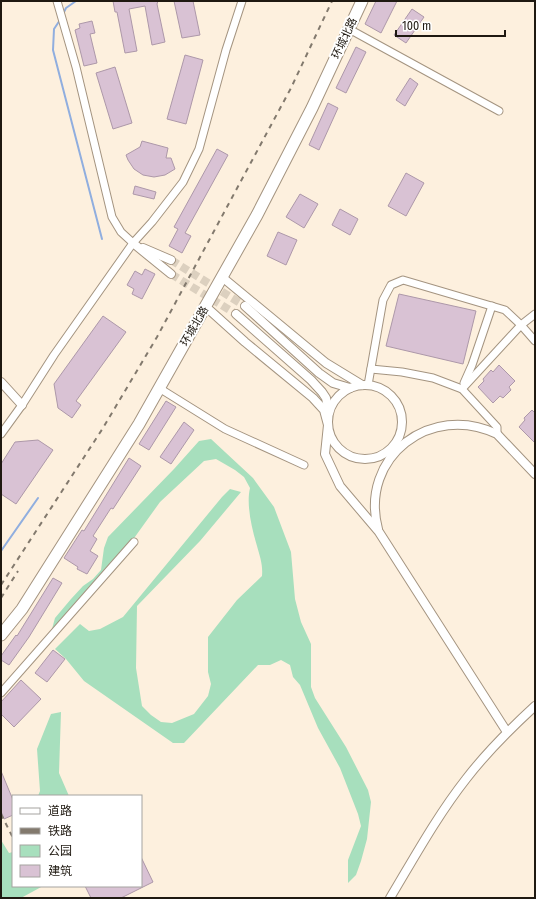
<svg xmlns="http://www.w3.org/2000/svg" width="536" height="899" font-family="'Fira Sans Condensed','Noto Sans SC',sans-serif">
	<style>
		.green { fill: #a7dfbd }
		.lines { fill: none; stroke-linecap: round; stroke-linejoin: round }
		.stream { stroke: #90aedf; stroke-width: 2 }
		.building { fill: #d9c2d4; stroke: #ad98a9 }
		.tertiary-tunnel { stroke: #dcd0bf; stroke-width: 8; stroke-dasharray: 8 4; stroke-linecap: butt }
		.minor-casing { stroke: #a49480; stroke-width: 9 }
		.tertiary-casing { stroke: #a49480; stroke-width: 10 }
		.primary-casing { stroke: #a49480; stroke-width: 13 }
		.minor { stroke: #fff; stroke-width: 7 }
		.tertiary { stroke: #fff; stroke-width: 8 }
		.primary { stroke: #fff; stroke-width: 11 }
		.rail { stroke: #82796d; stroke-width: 2; stroke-dasharray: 5 5; stroke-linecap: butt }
		.labels { text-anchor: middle; stroke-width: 4; stroke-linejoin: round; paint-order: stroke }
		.street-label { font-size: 11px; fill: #1f1911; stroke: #fff }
	</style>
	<rect width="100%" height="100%" fill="#fdf0de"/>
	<g class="green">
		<path d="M211,439L253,478L274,507L291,552L295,599L301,622L311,644V687L315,698L346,747L368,790L371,802L367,839L361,861L356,875L348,883V860L361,826L358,814L340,768L318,728L300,685L293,677L290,665L281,660L270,665H258L184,743H173L84,681L66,659L55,649L80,624L89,631L100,629L123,617L222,497L230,489L241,492L200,541L137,606L136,668L142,706L151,715L161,722L172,723L194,714L208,696L211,684L208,672V637L237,600L262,576C263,565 260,557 257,546C252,529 246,505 250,488L244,477L235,470L216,459L204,461L160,502L132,541L57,627L52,629L55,618L71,599L83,586L93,579L101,570L104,548L108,537L174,469L199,441Z"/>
		<path d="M61,712L59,773L69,796H38L40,791L37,749L51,714Z"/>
		<path d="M1,840L9,853L13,852V886H43L21,898H1Z"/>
	</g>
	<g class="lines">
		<g class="stream">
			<path d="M63,14L66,8L76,1"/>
			<path d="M60,20L54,29L53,50L102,239"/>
			<path d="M1,551L38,498"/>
		</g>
	</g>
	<g class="building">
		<path d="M113,1H158L157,4L165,42L152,45L145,6L129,9L137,51L125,53L117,12H115Z"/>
		<path d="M174,1H193L200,35L182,38Z"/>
		<path d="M376,1H397L381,33L365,24Z"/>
		<path d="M412,9L424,17L406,43L394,35Z"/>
		<path d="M92,21L95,33L90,34L97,63L84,66L75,30L80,28L79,24Z"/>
		<path d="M356,47L366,52L346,93L336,88Z"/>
		<path d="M185,55L203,60L186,124L167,119Z"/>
		<path d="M115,67L132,123L113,129L96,73Z"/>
		<path d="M410,78L418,84L405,106L396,100Z"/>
		<path d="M328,103L338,108L319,150L309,145Z"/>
		<path d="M142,141L168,148L166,158H171L175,169L165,175L154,177L143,175L134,169L128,160L126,155L140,147Z"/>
		<path d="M217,149L228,155L185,233L191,236L182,253L169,246L178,229L174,227Z"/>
		<path d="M406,173L424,183L406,216L388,206Z"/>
		<path d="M135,186L156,192L154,199L133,194Z"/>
		<path d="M300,194L318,204L304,228L286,217Z"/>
		<path d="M340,209L358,219L350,235L332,225Z"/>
		<path d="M278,232L297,240L286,265L267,256Z"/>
		<path d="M145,269L155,274L142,299L132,294L134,289L127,285L135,271L142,275Z"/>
		<path d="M399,294L476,311L463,364L386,346Z"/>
		<path d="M103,316L126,332L76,401L81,405L72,418L58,408L54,384Z"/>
		<path d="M499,365L515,381L509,387L511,390L503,398L500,396L493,403L478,387L484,381L483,379L491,370L493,372Z"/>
		<path d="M166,401L176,407L149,450L139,444Z"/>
		<path d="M532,410L535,413V443L519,427L525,420L524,418Z"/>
		<path d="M184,422L194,430L171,464L160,457Z"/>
		<path d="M38,440L53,450L16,504L1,494V464L15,442Z"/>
		<path d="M129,458L141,466L113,509L111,508L93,536L97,539L90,551L98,556L87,574L77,569L78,567L64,558L82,530L84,531Z"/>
		<path d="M53,578L62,583L29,637L9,665L1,660V656L16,635L17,636Z"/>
		<path d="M53,650L65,659L47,682L35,673Z"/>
		<path d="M21,680L41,699L14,727L1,714V702Z"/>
		<path d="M1,771L13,800V815L4,819L1,811Z"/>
		<path d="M141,857L153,882L121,898H91L85,886H141Z"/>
	</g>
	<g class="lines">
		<g class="tertiary-tunnel">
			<path d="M171,260L245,306"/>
			<path d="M171,274L236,314"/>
		</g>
		<g class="minor-casing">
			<g id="minor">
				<path d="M57,1L76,67L112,217L121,232L133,243"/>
				<path d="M349,29L499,111"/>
				<path d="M371,369L402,372L433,378L462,389L497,427V434"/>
				<path d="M464,383L472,365L492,306"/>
				<path d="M368,385L383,300L391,285L403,280L505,310L521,325L535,341"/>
				<path d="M159,388L225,429L304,465"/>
				<path d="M462,389L521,325L535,314"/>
				<path d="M1,434L22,405L54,355L133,243L152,222L183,182L199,149L226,50L242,1"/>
				<path d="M1,693L134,542"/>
			</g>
		</g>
		<g class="tertiary-casing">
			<g id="tertiary">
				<path d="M133,243L171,274"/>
				<path d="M143,248L171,260"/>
				<path d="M222,277L326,363L362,385"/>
				<path d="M205,306L245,342L313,398L324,410L328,425L325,454L340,486L379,532L507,732"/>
				<path d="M245,306L319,373L333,383L350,388"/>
				<path d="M236,314L311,380L322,392L326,398L329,412"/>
				<path d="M1,382L22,405"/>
				<circle cx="365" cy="422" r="37"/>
				<path d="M378,529C359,457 431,402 497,434L535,474"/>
				<path d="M390,898C414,858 437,816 466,779C486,753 510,729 535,706"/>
			</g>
		</g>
		<g class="primary-casing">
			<path id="primary" d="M1,635L22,609L139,424L257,215L312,108L362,1"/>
		</g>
		<use href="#minor" class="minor"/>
		<use href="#tertiary" class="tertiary"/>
		<use href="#primary" class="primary"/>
		<g class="rail">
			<path d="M1,585L103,428L157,337L291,88L332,1"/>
			<path d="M1,598L18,571"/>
			<path d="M1,814L13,838"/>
		</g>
	</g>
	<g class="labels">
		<g class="street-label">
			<text transform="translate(344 38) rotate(-65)" y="4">环城北路</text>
			<text transform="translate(194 326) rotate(-60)" y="4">环城北路</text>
		</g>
	</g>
	<rect width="536" height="899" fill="none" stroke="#1f1911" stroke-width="4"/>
	<rect x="12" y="795" width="130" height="92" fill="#ffffff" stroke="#a5a3a0"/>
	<rect x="20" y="808" width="20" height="6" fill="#ffffff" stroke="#a5a3a0"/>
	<text x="48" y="815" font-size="12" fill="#1f1911">道路</text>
	<rect x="20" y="828" width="20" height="6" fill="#82796d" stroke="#a5a3a0"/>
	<text x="48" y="835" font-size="12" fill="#1f1911">铁路</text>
	<rect x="20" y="845" width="20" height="12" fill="#a7dfbd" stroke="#a5a3a0"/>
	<text x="48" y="855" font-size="12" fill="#1f1911">公园</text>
	<rect x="20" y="865" width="20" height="12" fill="#d9c2d4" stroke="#a5a3a0"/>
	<text x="48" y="875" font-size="12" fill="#1f1911">建筑</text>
	<path d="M396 30v6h109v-6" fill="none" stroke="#1f1911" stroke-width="2"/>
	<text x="402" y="30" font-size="12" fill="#1f1911" stroke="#ffffff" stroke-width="3" paint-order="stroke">100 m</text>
</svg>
